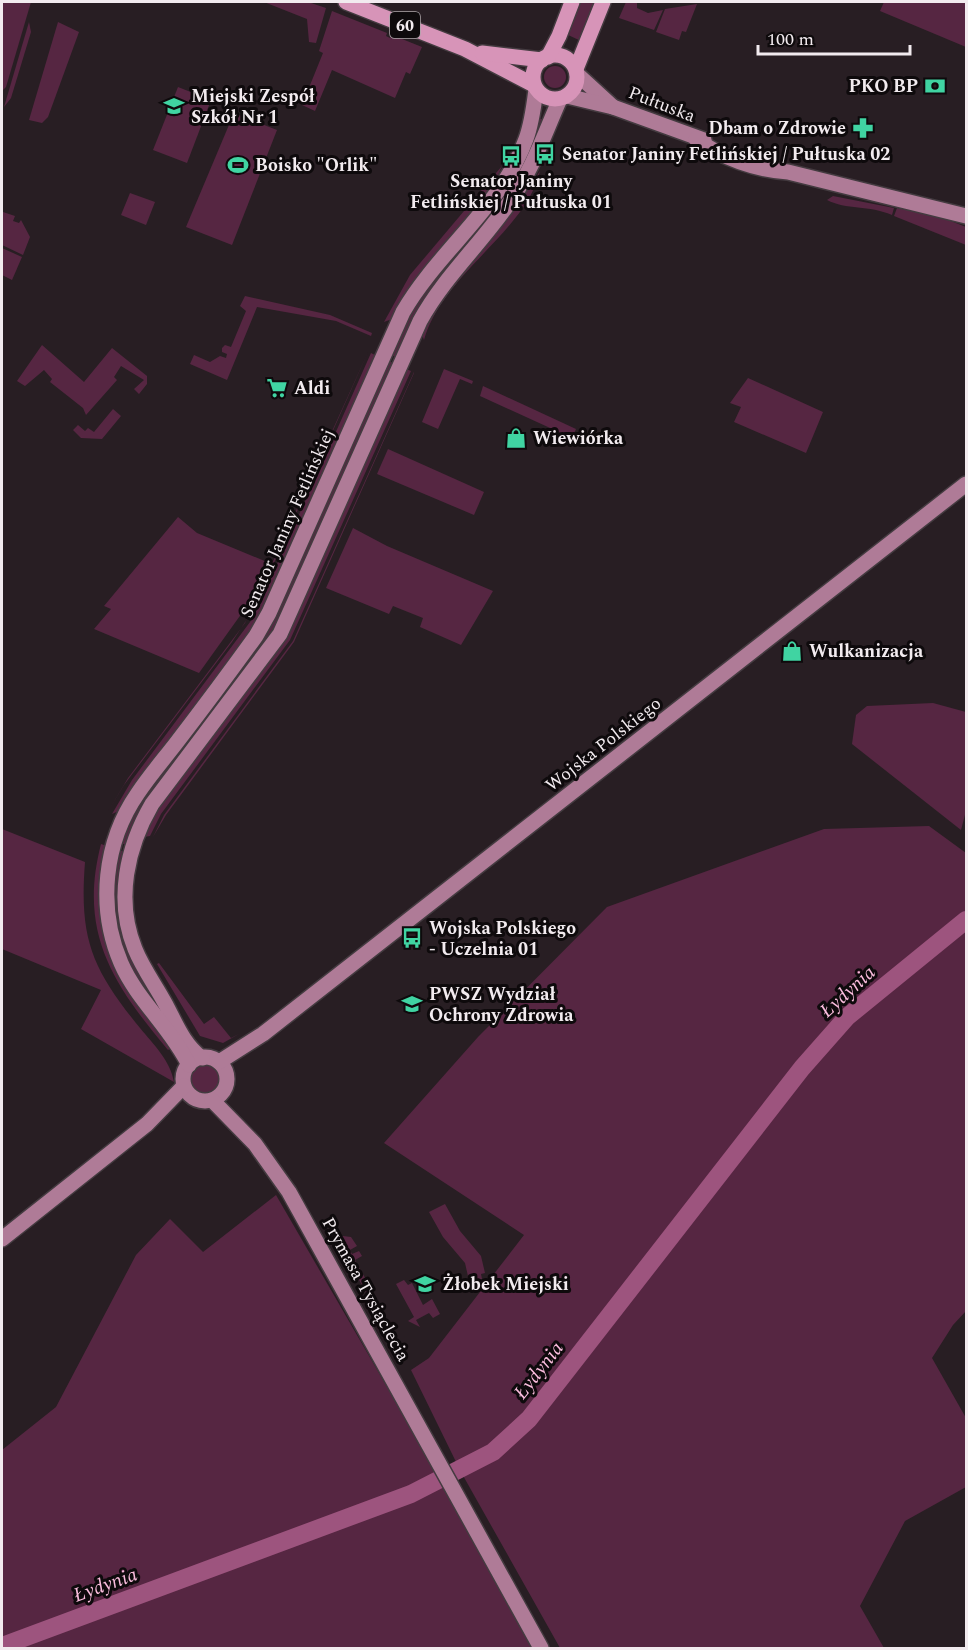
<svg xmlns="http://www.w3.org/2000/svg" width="968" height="1650" font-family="Spectral,serif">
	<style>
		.green { fill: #562642 }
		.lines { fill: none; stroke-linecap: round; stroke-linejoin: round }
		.river { stroke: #9d547e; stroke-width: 18 }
		.secondary-casing { stroke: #443b40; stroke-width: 18 }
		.primary-casing { stroke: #443b40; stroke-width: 18 }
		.secondary { stroke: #af7b97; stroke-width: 15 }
		.primary { stroke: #d794b8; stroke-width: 15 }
		.labels { text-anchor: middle; stroke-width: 6; stroke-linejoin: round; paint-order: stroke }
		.shield { fill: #0e0a0c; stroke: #aea8ab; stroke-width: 1.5 }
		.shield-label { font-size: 16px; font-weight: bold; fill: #f2ebef }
		.poi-label { font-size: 18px; font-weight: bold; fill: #f2ebef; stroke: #0e0a0c; text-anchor: start }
		.street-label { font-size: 18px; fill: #f2ebef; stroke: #0e0a0c }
		.water-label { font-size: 20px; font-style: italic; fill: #fabcdd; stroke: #0e0a0c }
	</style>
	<rect width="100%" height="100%" fill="#281e23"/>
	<g class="green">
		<path d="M2,2H31L6,87L2,91Z"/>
		<path d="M264,2H308L326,8L316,43L309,42L307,19Z"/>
		<path d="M578,2H597L581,41L566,34Z"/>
		<path d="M626,2H637V8L648,13L663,10L654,30L619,18Z"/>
		<path d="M884,2H966V47L880,11Z"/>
		<path d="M697,4L686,32L682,31L679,40L656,32L665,9Z"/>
		<path d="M332,11L387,33L386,36L390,38L392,35L422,47L410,74L406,72L395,98L332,70L315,111L302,105L323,53L319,51Z"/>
		<path d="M29,22L31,32L11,98L4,107Z"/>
		<path d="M58,22L79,32L48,117L42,123L29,120Z"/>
		<circle cx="555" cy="77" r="11"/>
		<path d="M178,87L211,100L187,163L153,150Z"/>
		<path d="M234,113L277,130L232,245L186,227Z"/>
		<path d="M538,118L544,120L511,193L426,297L396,357L391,355C426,270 487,194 538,118Z"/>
		<path d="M502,166L492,189L392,319L384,322L410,275Z"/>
		<path d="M540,171C526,232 443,273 424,340L421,331C449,272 505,227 540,171Z"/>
		<path d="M130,193L155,202L146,225L121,215Z"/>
		<path d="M833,196L894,208L892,215C869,205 846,210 827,200Z"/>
		<path d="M897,208L938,216L966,227V245L894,216Z"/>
		<path d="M3,212L15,216L13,221L19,223L21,220L30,237L23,255L2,245Z"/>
		<path d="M2,248L22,257L12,280L2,275Z"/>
		<path d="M245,296L330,315L372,333L371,336L336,321L257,307L227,380L190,364L194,355L210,362L220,356L226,358L227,354L222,352V348L225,345L231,347L246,311L240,306Z"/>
		<path d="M42,345L84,382L112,348L147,376V384L139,394L134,389L144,380L121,366L114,377L117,380L86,415L83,408L50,382L52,379L44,370L25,386L17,381Z"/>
		<path d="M368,352L253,610L232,642L124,785L107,813L128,778L245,623Z"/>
		<path d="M371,353L377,356L264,612L121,810L112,814L132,780L253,618Z"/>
		<path d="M387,361L394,363L278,625L127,845L120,843L137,805L250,655Z"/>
		<path d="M404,368L411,371L290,640L161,814L150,836L144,837L160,805L273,654Z"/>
		<path d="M444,369L473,381L472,384L460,379L438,429L422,422Z"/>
		<path d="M414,372V373L294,642L166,815L153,837L164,815L293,641Z"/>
		<path d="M748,378L823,412L806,453L734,422L741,407L730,403Z"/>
		<path d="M483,386L576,429L572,438L480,396Z"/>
		<path d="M113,409L121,416L102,439L81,438L73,430L78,425L85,431L88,428L94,432Z"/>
		<path d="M388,449L484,492L474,515L377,474Z"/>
		<path d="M178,517L197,533L267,562L247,606L199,673L94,629L111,609L104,606Z"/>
		<path d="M353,528L387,546L493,591L461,645L420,627L423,618L393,606L389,614L326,588Z"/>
		<path d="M933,703L966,712V811L961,830L852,744L856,715L867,706Z"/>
		<path d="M929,826L966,853V1311L953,1325L932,1358L966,1418V1487L905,1521L860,1606L884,1648H560L461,1472L465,1468H459L411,1370L429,1358L524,1235L384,1143L478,1037L607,907L824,829Z"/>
		<path d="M2,829L85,862C79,939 92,969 140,1028C154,1045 170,1060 174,1082L81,1029L101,990L2,949Z"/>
		<path d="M101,844L107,846L104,924L174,1046L168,1050C113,984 78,933 101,844Z"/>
		<path d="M118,850L125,852L120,900L175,1032L139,985L121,949L112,897Z"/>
		<path d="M159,963L204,1024L214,1017L231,1038L239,1034L223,1043L200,1036L157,964Z"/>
		<circle cx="205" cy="1079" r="15"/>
		<path d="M276,1195L538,1648H2V1450L56,1407L136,1255L170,1219L203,1252Z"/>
		<path d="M445,1204L460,1231L481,1256L485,1273L481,1274L482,1279H477V1283L470,1285L465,1263L443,1237L429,1212Z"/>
		<path d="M343,1236L351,1237L357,1246L350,1250L352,1254L359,1251L362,1256L355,1260L373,1292L367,1294L336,1239Z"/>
		<path d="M404,1280L408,1285L412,1283L423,1305L432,1299L440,1314L433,1318L429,1313L416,1320L420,1327L408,1321L414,1317L396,1284Z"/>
	</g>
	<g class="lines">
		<path class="river" d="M2,1646L411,1494L493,1452L529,1419L802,1068L847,1017L966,920"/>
		<g class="secondary-casing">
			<g id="secondary">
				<path d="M577,74L613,107"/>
				<path d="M567,96L613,107L704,140"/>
				<path d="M696,139C722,158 756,170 788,172L966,216"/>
				<circle cx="205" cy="1079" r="22"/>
				<path d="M202,1058C184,1045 176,1024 166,1005C156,986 143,969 135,949C115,900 127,847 152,804L280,634L420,321C444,277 481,244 509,203C532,171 544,135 560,99"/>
				<path d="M219,1062L263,1034L966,484"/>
				<path d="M189,1065C171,1028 137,1000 121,963C97,907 104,842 138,793C150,775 164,759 177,742C204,707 230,672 256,636L269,613L403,312C438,251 502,206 526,139C532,123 534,105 536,89"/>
				<path d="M212,1100L255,1144L289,1192L541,1648"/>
				<path d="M2,1239L147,1124L184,1086"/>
			</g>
		</g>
		<g class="primary-casing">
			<g id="primary">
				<path d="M346,2L465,49L534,85"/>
				<path d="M482,53L542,60"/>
				<circle cx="555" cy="77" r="22"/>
				<path d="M548,57L559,36L572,2"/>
				<path d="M576,69L603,2"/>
			</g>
		</g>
		<use href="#secondary" class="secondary"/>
		<use href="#primary" class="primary"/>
	</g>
	<defs>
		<g id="bank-bare" transform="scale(1.62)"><path d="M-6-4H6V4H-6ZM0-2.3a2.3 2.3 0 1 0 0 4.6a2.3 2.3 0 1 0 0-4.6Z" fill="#40d4a2" stroke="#0e0a0c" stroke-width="2.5" paint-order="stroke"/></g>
		<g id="school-bare" transform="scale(1.62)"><path d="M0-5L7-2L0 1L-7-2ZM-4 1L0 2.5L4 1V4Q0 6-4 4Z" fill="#40d4a2" stroke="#0e0a0c" stroke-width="2.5" paint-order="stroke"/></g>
		<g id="pharmacy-bare" transform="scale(1.62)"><path d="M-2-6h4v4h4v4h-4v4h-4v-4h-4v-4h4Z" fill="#40d4a2" stroke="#0e0a0c" stroke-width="2.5" paint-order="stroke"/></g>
		<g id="bus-bare" transform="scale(1.62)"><path d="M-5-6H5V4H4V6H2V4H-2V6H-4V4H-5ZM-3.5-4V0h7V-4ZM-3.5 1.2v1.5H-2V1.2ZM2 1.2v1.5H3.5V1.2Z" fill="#40d4a2" stroke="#0e0a0c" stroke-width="2.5" paint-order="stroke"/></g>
		<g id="stadium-bare" transform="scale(1.62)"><path d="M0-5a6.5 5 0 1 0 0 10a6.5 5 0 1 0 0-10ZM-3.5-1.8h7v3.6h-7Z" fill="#40d4a2" stroke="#0e0a0c" stroke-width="2.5" paint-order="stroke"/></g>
		<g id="supermarket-bare" transform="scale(1.62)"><path d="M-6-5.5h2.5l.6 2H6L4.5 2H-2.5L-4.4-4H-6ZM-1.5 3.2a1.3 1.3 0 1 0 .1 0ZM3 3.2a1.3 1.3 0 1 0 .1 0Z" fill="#40d4a2" stroke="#0e0a0c" stroke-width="2.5" paint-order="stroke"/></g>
		<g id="shop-bare" transform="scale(1.62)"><path d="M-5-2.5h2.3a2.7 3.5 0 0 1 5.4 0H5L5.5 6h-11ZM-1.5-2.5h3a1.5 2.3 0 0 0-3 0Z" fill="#40d4a2" stroke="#0e0a0c" stroke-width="2.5" paint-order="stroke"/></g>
		<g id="university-bare" transform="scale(1.62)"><path d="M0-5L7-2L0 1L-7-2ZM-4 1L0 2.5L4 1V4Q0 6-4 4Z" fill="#40d4a2" stroke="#0e0a0c" stroke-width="2.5" paint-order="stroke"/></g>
	</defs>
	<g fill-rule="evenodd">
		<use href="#bank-bare" x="935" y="86"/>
		<use href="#school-bare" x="174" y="106"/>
		<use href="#pharmacy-bare" x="863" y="128"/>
		<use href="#bus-bare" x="545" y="154"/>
		<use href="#bus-bare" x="511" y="156"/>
		<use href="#stadium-bare" x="238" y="165"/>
		<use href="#supermarket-bare" x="277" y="388"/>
		<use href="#shop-bare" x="516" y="438"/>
		<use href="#shop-bare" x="792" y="651"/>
		<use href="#bus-bare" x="412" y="938"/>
		<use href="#university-bare" x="412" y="1004"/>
		<use href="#school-bare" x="425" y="1284"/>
	</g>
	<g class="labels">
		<rect class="shield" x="390" y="12" width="30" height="26" rx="4.5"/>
		<g class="shield-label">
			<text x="405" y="31">60</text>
		</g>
		<g class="poi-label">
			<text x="918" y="92" text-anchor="end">PKO BP</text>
			<text x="191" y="102">Miejski Zespół<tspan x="191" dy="21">Szkół Nr 1</tspan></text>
			<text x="846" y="134" text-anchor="end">Dbam o Zdrowie</text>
			<text x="562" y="160">Senator Janiny Fetlińskiej / Pułtuska 02</text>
			<text x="255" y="171">Boisko "Orlik"</text>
			<text x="511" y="187" text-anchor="middle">Senator Janiny<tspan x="511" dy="21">Fetlińskiej / Pułtuska 01</tspan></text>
			<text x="294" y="394">Aldi</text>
			<text x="533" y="444">Wiewiórka</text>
			<text x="809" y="657">Wulkanizacja</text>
			<text x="429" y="934">Wojska Polskiego<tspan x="429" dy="21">- Uczelnia 01</tspan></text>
			<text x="429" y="1000">PWSZ Wydział<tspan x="429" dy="21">Ochrony Zdrowia</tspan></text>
			<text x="442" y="1290">Żłobek Miejski</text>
		</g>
		<g class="street-label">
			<text transform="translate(662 104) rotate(21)" y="6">Pułtuska</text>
			<text transform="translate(287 523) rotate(-66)" y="6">Senator Janiny Fetlińskiej</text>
			<text transform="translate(603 744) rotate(-38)" y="6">Wojska Polskiego</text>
			<text transform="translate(366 1289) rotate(61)" y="6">Prymasa Tysiąclecia</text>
		</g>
		<g class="water-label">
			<text transform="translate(847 991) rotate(-42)" y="7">Łydynia</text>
			<text transform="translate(538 1370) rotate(-52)" y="7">Łydynia</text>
			<text transform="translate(105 1584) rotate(-20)" y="7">Łydynia</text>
		</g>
	</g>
	<rect width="968" height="1650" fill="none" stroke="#f2ebef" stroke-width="6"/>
	<path d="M758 45v9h152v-9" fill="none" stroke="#f2ebef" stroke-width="3"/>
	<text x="767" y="45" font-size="18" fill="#f2ebef" stroke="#0e0a0c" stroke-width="4.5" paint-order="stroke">100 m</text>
</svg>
